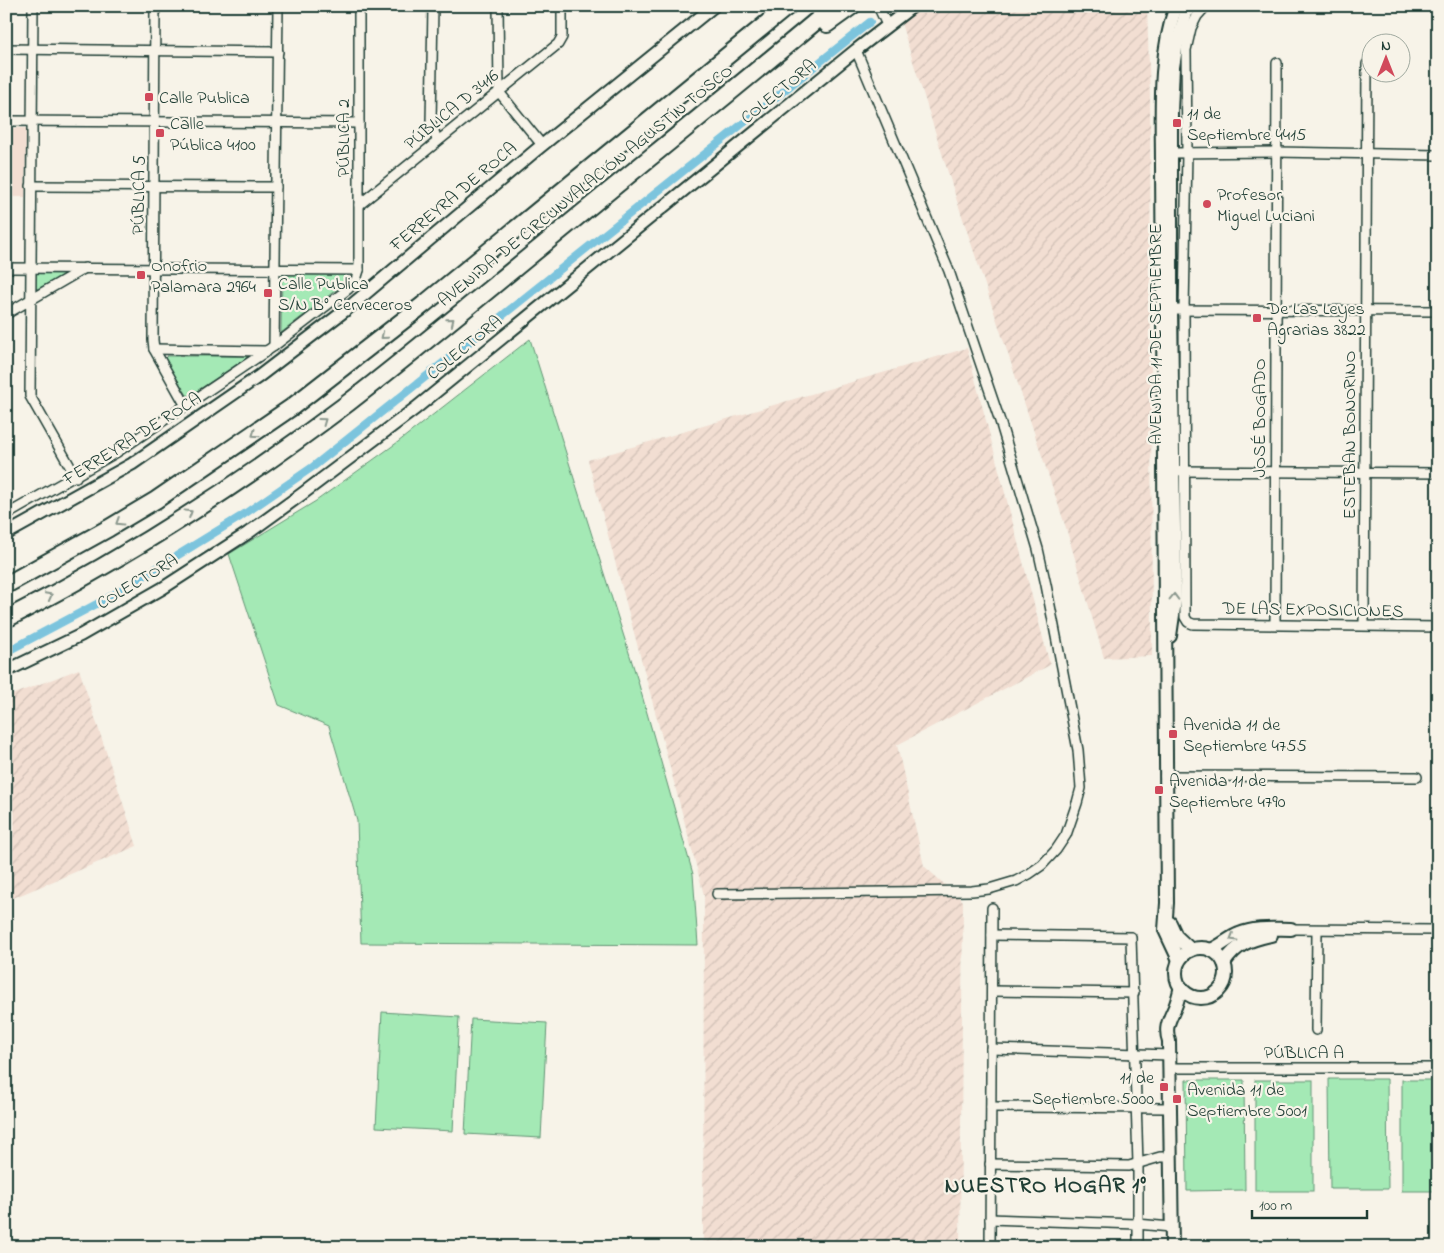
<svg xmlns="http://www.w3.org/2000/svg" width="1444" height="1253" font-family="'Indie Flower',sans-serif">
	<style>
		.built { fill: #f2ded2 }
		.industrial { fill: url(#industrial-furrows) }
		.park { fill: #a4e9b5; stroke: #629374 }
		.lines { fill: none; stroke-linecap: round; stroke-linejoin: round }
		.canal { stroke: #7cc4dd; stroke-width: 8 }
		.minor-casing { stroke: #1f3d34; stroke-width: 12 }
		.tertiary-casing { stroke: #1f3d34; stroke-width: 15 }
		.secondary-casing { stroke: #1f3d34; stroke-width: 16 }
		.motorway-casing { stroke: #1f3d34; stroke-width: 20 }
		.minor { stroke: #f7f3e8; stroke-width: 9 }
		.tertiary { stroke: #f7f3e8; stroke-width: 11 }
		.secondary { stroke: #f7f3e8; stroke-width: 12 }
		.motorway { stroke: #f7f3e8; stroke-width: 16 }
		.oneway { stroke: #8b988e }
		.poi-dot { fill: #d1495b; stroke: #f7f3e8; stroke-width: 2 }
		.labels { text-anchor: middle; stroke-width: 4.5; stroke-linejoin: round; paint-order: stroke }
		.street-label { font-size: 18px; fill: #1f3d34; stroke: #f7f3e8 }
		.poi-label { font-size: 18px; fill: #1f3d34; stroke: #f7f3e8; text-anchor: start }
		.district-label { font-size: 22px; font-weight: bold; letter-spacing: 1px; fill: #1f3d34; stroke: #f7f3e8 }
	</style>
	<defs>
		<pattern id="industrial-furrows" width="10" height="10" patternUnits="userSpaceOnUse" patternTransform="scale(1.25)"><rect width="10" height="10" fill="#f2ded2"/><path d="M-1 1l2-2M0 10L10 0M9 11l2-2" fill="none" stroke="#cfbfb5"/></pattern>
	</defs>
	<rect width="100%" height="100%" fill="#f7f3e8"/>
	<filter id="ink" filterUnits="userSpaceOnUse"><feTurbulence type="fractalNoise" baseFrequency=".02" numOctaves="2"/><feDisplacementMap in="SourceGraphic" scale="10" xChannelSelector="R" yChannelSelector="G"/><feConvolveMatrix kernelMatrix="1 2 1 2 8 2 1 2 1" color-interpolation-filters="sRGB"/></filter>
	<g filter="url(#ink)">
		<path class="built" d="M6,128H26L25,197H6Z"/>
		<g class="industrial">
			<path d="M920,6H1147L1150,98L1152,656L1104,658L1066,528L957,201L900,20Z"/>
			<path d="M967,348L1050,665L897,745L924,866L963,901L960,1247H703L704,895L588,460Z"/>
			<path d="M79,669L137,846L6,901V697Z"/>
		</g>
		<g class="park">
			<path d="M39,272H65L64,276L37,289L34,288L35,273Z"/>
			<path d="M282,274H344L347,279L346,282L281,333Z"/>
			<path d="M530,339L637,678L693,874L698,945L361,943L357,821L329,726L279,705L229,554L316,501L398,442Z"/>
			<path d="M167,356H251L189,396L187,395L165,361V358Z"/>
			<path d="M382,1012L459,1017L453,1131L376,1127Z"/>
			<path d="M471,1019L547,1023L541,1138L465,1134Z"/>
			<path d="M1329,1079H1387L1388,1189H1330Z"/>
			<path d="M1186,1080H1244L1245,1190L1187,1191Z"/>
			<rect x="1255" y="1080" width="58" height="111"/>
			<rect x="1402" y="1080" width="36" height="111"/>
		</g>
		<g class="lines">
			<path class="canal" d="M6,652L108,598L240,517L314,466L870,22"/>
			<g class="minor-casing">
				<g id="minor">
					<path d="M33,6L30,396L76,477"/>
					<path d="M155,6L153,340L154,349L186,406"/>
					<path d="M433,6L431,123L437,140"/>
					<path d="M498,6L499,92L542,145"/>
					<path d="M878,6L887,25"/>
					<path d="M1206,6L1197,16L1191,28L1186,50L1187,152L1184,310L1185,617L1188,622L1193,624L1438,627"/>
					<path d="M6,49L278,52"/>
					<path d="M6,121L359,123"/>
					<path d="M1171,153L1277,152L1438,155"/>
					<path d="M31,186L276,187"/>
					<path d="M359,205L558,44L562,37V6"/>
					<path d="M6,268L359,270"/>
					<path d="M1166,310L1438,311"/>
					<path d="M6,314L85,268"/>
					<path d="M274,346L278,6"/>
					<path d="M154,349L267,351"/>
					<path d="M1181,471L1438,473"/>
					<path d="M6,515L117,452L274,346L348,289L356,280L359,270V6"/>
					<path d="M1275,624L1277,63"/>
					<path d="M1364,625L1367,64"/>
					<path d="M1165,776L1417,777"/>
					<path d="M717,894L972,891L989,889L1016,881L1029,874L1042,865L1056,850L1066,835L1077,803L1081,788L1078,750L1046,585L1038,549L1000,421L949,271L856,50"/>
					<path d="M1291,929L1438,930"/>
					<path d="M992,935L1131,937L1138,1164V1247"/>
					<path d="M992,991L1134,993"/>
					<path d="M1316,1030L1317,930"/>
					<path d="M991,1049L1169,1055"/>
					<path d="M1169,1068H1438"/>
					<path d="M991,1107L1170,1108"/>
					<path d="M990,1164L1129,1166L1160,1157H1170"/>
					<path d="M990,1219L1137,1224L1171,1227"/>
					<path d="M990,1247L992,908"/>
				</g>
			</g>
			<g class="tertiary-casing">
				<g id="tertiary">
					<path d="M6,534L132,464L258,377L347,309L535,151L714,6"/>
					<path d="M6,671L81,635L163,588L248,533L302,494L416,408L856,50L913,6"/>
				</g>
			</g>
			<g class="secondary-casing">
				<g id="secondary">
					<path d="M1176,6C1158,57 1162,112 1162,166L1167,903L1165,930L1179,960"/>
					<path d="M1170,636L1175,601L1171,310V112L1173,67L1176,48L1188,6"/>
					<path d="M1170,923L1176,936L1191,950"/>
					<circle cx="1201" cy="973" r="25"/>
					<path d="M1211,950C1221,946 1229,938 1239,934C1255,927 1274,929 1291,929"/>
					<path d="M1224,963C1237,944 1249,940 1271,935"/>
					<path d="M1172,1247L1169,1041C1164,1027 1170,1019 1175,1007C1178,1000 1179,993 1181,987"/>
				</g>
			</g>
			<g class="motorway-casing">
				<g id="motorway">
					<path d="M827,24L852,6"/>
					<path d="M6,585L109,528L156,500L292,407L423,305L788,6"/>
					<path d="M6,619C126,558 241,484 348,403C414,352 477,299 542,246C639,166 738,87 834,6"/>
				</g>
			</g>
			<use href="#minor" class="minor"/>
			<use href="#tertiary" class="tertiary"/>
			<use href="#secondary" class="secondary"/>
			<use href="#motorway" class="motorway"/>
		</g>
		<defs><path id="oneway-chevron" d="M-2-3.5L2.5 0L-2 3.5" fill="none" stroke-width="1.6" stroke-linecap="round" stroke-linejoin="round" transform="scale(1.25)"/></defs>
		<g class="oneway">
			<use href="#oneway-chevron" transform="translate(451 321) rotate(-39)"/>
			<use href="#oneway-chevron" transform="translate(384 336) rotate(141)"/>
			<use href="#oneway-chevron" transform="translate(323 421) rotate(-36)"/>
			<use href="#oneway-chevron" transform="translate(255 434) rotate(145)"/>
			<use href="#oneway-chevron" transform="translate(189 513) rotate(-32)"/>
			<use href="#oneway-chevron" transform="translate(119 522) rotate(148)"/>
			<use href="#oneway-chevron" transform="translate(49 596) rotate(-28)"/>
			<use href="#oneway-chevron" transform="translate(1174 597) rotate(-89)"/>
			<use href="#oneway-chevron" transform="translate(1233 938) rotate(149)"/>
		</g>
	</g>
	<g class="poi-dot">
		<rect x="144" y="92" width="10" height="10" rx="2.5"/>
		<rect x="1172" y="118" width="10" height="10" rx="2.5"/>
		<rect x="155" y="128" width="10" height="10" rx="2.5"/>
		<circle cx="1207" cy="204" r="5"/>
		<rect x="136" y="270" width="10" height="10" rx="2.5"/>
		<rect x="263" y="288" width="10" height="10" rx="2.5"/>
		<rect x="1252" y="313" width="10" height="10" rx="2.5"/>
		<rect x="1168" y="729" width="10" height="10" rx="2.5"/>
		<rect x="1154" y="785" width="10" height="10" rx="2.5"/>
		<rect x="1159" y="1082" width="10" height="10" rx="2.5"/>
		<rect x="1172" y="1094" width="10" height="10" rx="2.5"/>
	</g>
	<g class="labels">
		<g class="street-label">
			<text transform="translate(778 91) rotate(-39)" y="6">COLECTORA</text>
			<text transform="translate(451 109) rotate(-39)" y="6">PÚBLICA D 3416</text>
			<text transform="translate(343 138) rotate(-90)" y="6">PÚBLICA 2</text>
			<text transform="translate(585 185) rotate(-39)" y="6">AVENIDA DE CIRCUNVALACIÓN AGUSTÍN TOSCO</text>
			<text transform="translate(138 195) rotate(-89)" y="6">PÚBLICA 5</text>
			<text transform="translate(453 196) rotate(-40)" y="6">FERREYRA DE ROCA</text>
			<text transform="translate(1155 334) rotate(-90)" y="6">AVENIDA 11 DE SEPTIEMBRE</text>
			<text transform="translate(464 347) rotate(-39)" y="6">COLECTORA</text>
			<text transform="translate(1259 418) rotate(-90)" y="6">JOSÉ BOGADO</text>
			<text transform="translate(1349 435) rotate(-90)" y="6">ESTEBAN BONORINO</text>
			<text transform="translate(132 438) rotate(-32)" y="6">FERREYRA DE ROCA</text>
			<text transform="translate(137 581) rotate(-31)" y="6">COLECTORA</text>
			<text transform="translate(1313 609) rotate(1)" y="6">DE LAS EXPOSICIONES</text>
			<text x="1304" y="1058">PÚBLICA A</text>
		</g>
		<g class="poi-label">
			<text x="159" y="103">Calle Publica</text>
			<text x="1187" y="119">11 de<tspan x="1187" dy="21">Septiembre 4415</tspan></text>
			<text x="170" y="129">Calle<tspan x="170" dy="21">Pública 4100</tspan></text>
			<text x="1217" y="200">Profesor<tspan x="1217" dy="21">Miguel Luciani</tspan></text>
			<text x="151" y="271">Onofrio<tspan x="151" dy="21">Palamara 2964</tspan></text>
			<text x="278" y="289">Calle Publica<tspan x="278" dy="21">S/N B° Cerveceros</tspan></text>
			<text x="1267" y="314">De Las Leyes<tspan x="1267" dy="21">Agrarias 3822</tspan></text>
			<text x="1183" y="730">Avenida 11 de<tspan x="1183" dy="21">Septiembre 4755</tspan></text>
			<text x="1169" y="786">Avenida 11 de<tspan x="1169" dy="21">Septiembre 4790</tspan></text>
			<text x="1154" y="1083" text-anchor="end">11 de<tspan x="1154" dy="21">Septiembre 5000</tspan></text>
			<text x="1187" y="1095">Avenida 11 de<tspan x="1187" dy="21">Septiembre 5001</tspan></text>
		</g>
		<g class="district-label">
			<text x="1046" y="1192">NUESTRO HOGAR 1°</text>
		</g>
	</g>
	<rect width="1444" height="1253" fill="none" stroke="#f7f3e8" stroke-width="25"/>
	<rect x="12" y="12" width="1419" height="1228" fill="none" stroke="#1f3d34" stroke-width="2" filter="url(#ink)"/>
	<g transform="translate(1386 58)"><circle r="24" fill="#f7f3e8" stroke="#a1aaa0"/>
	<path d="M0-4L9 19L0 12L-9 19Z" fill="#d1495b"/>
	<text y="-8" font-size="14" font-weight="bold" text-anchor="middle" fill="#1f3d34">N</text>
	</g>
	<path d="M1252 1210v8h115v-8" fill="none" stroke="#1f3d34" stroke-width="2.5"/>
	<text x="1259" y="1210" font-size="15" fill="#1f3d34" stroke="#f7f3e8" stroke-width="4" paint-order="stroke">100 m</text>
</svg>
